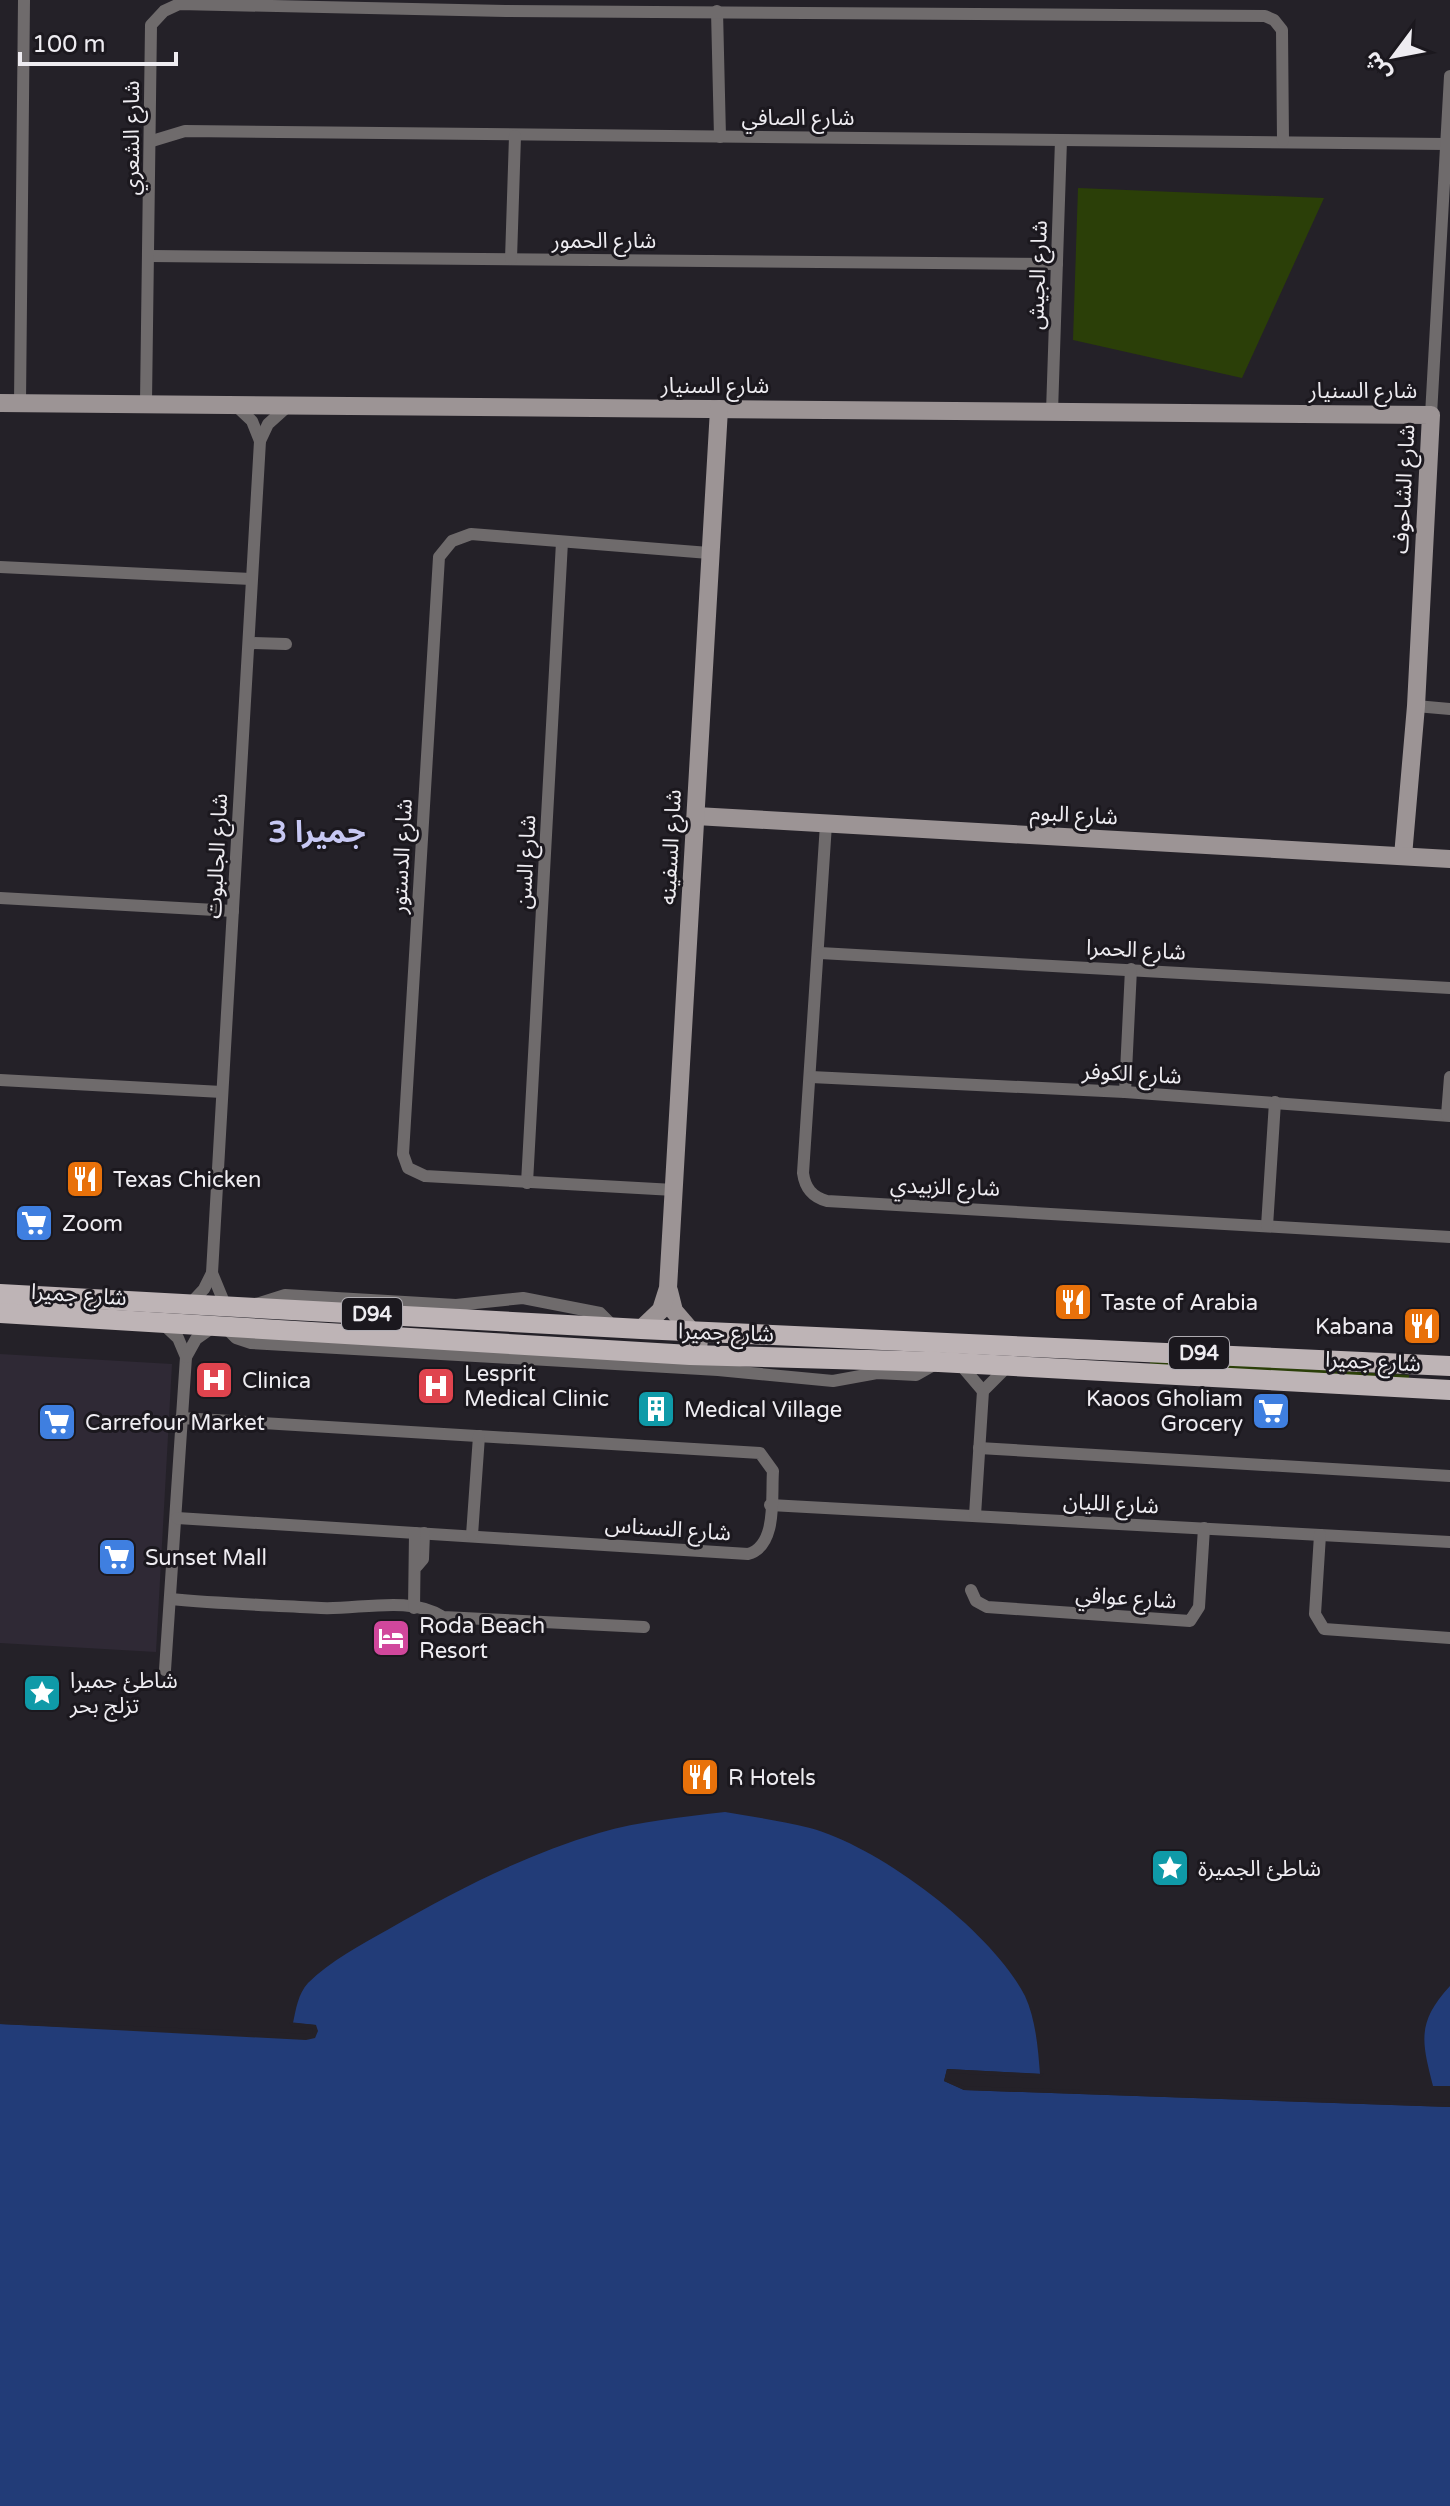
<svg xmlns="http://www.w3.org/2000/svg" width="1450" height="2506" font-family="'Varela Round','Noto Sans Arabic',sans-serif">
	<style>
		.built { fill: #2f2935 }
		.grass { fill: #2b3f08 }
		.water { fill: #223c78 }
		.pier { fill: #242128 }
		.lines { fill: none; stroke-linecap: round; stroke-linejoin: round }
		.street { stroke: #6f6b6c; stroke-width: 12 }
		.secondary { stroke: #9c9495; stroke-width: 18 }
		.primary { stroke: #beb4b6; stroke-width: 20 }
		.labels { text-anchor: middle; stroke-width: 6; stroke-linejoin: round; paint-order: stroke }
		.shield { fill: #1b181e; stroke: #afacb2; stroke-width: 2 }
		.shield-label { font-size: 20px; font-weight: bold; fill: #eeecf1 }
		.street-label { font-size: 22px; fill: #eeecf1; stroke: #1b181e }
		.poi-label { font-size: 22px; fill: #eeecf1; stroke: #1b181e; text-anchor: start }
		.district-label { font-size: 30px; font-weight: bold; fill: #c7c8f3; stroke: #1b181e }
	</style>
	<rect width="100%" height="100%" fill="#242128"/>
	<path class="built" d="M0,1354L172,1364L156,1652L0,1643Z"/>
	<g class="grass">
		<path d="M1078,188L1324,198L1242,378L1073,340Z"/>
		<path d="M1150,1360L1409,1375V1381L1150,1366Z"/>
	</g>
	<g class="water">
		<path d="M725,1812C753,1817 783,1821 810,1828C880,1847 992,1931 1025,1996C1036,2020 1038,2049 1040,2074L947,2069L944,2081L964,2090L1450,2107V2506H0V2024L315,2038L316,2025L293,2023C296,2009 298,1994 308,1983C330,1961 362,1944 389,1929C456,1890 525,1855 599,1833C640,1821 683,1817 725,1812Z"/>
		<path d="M1450,1986V2086H1433C1422,2042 1416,2023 1450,1986Z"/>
	</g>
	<g class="pier">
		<path d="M0,2020L312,2034L313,2029L292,2026L289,2022L316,2025L318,2031L315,2038L306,2040L0,2024Z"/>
		<path d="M947,2069L1044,2074L1039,2078L950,2073L948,2079L964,2086L1450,2103V2107L964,2090L944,2081Z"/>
	</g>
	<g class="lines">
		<g class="street">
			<path d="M717,11L720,137"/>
			<path d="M152,141L185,131L1446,144"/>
			<path d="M150,256L1057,264"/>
			<path d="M511,259L515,136"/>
			<path d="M146,402L151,25L164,11L179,4L506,11L1265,16L1274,20L1282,30L1283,141"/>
			<path d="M20,403L24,0"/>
			<path d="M235,405L252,421L260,441"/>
			<path d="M1052,412L1061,140"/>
			<path d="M1431,415L1450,76"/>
			<path d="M0,567L251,579"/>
			<path d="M250,643L286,644"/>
			<path d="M1416,706L1450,709"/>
			<path d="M826,824L803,1173C805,1188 812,1197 827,1201L1450,1237"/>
			<path d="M0,898L233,911"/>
			<path d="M820,953L1450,988"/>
			<path d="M811,1077L1125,1092L1450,1116"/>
			<path d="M0,1080L222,1092"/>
			<path d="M1125,1092L1131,969"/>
			<path d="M1447,1115L1450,1077"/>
			<path d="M527,1183L562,542"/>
			<path d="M674,1190L425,1176L408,1168L403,1154L439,557L452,541L471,534L709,553"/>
			<path d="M1267,1226L1275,1102"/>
			<path d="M189,1305L204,1289L212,1273"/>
			<path d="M253,1305L285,1295L456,1305L523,1298L600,1313L614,1327"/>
			<path d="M226,1307L212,1273L260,441L268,424L288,406"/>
			<path d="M163,1324L178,1338L186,1357L165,1670"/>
			<path d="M225,1327L236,1338L251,1343L718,1370L833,1381L877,1373L916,1375L939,1362"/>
			<path d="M186,1357L196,1339L213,1327"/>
			<path d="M960,1364L983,1391"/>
			<path d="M979,1448L1450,1476"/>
			<path d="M770,1505L1450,1542"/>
			<path d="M975,1515L983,1391L1007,1367"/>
			<path d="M177,1518L748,1554C778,1546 771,1496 773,1471L760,1453L181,1418"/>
			<path d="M472,1535L479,1436"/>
			<path d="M1320,1535L1315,1614L1324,1629L1450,1638"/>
			<path d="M417,1566L423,1559L424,1533"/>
			<path d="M971,1590L976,1601L987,1607L1190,1621L1199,1607L1204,1528"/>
			<path d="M171,1599C221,1604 271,1605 321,1608C358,1610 410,1595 443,1617L644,1627"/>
			<path d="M414,1608L415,1533"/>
		</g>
		<g class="secondary">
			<path d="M0,403L1431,415L1416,706L1403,856"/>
			<path d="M696,816L1450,859"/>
			<path d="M669,1291L674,1311L699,1340L698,1348L691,1355"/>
			<path d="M641,1329L661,1310L668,1288L719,409"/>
		</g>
		<g class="primary">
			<path d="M0,1294L641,1329L1450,1366"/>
			<path d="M0,1313L690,1355L939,1362L1450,1390"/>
		</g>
	</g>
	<defs>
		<g id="restaurant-square" transform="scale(2)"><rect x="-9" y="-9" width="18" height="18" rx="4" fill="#e8710a" stroke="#1b181e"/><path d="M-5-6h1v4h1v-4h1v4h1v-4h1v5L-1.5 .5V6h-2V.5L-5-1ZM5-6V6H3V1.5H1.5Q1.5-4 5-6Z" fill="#fff"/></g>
		<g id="supermarket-square" transform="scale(2)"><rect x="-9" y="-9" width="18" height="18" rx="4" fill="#3f7fe0" stroke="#1b181e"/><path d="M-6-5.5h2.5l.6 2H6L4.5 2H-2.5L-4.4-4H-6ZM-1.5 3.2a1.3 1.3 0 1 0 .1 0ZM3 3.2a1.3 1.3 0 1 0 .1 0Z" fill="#fff"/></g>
		<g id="hospital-square" transform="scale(2)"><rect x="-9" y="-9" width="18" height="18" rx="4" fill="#e0444e" stroke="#1b181e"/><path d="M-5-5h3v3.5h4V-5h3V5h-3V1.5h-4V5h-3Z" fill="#fff"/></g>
		<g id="building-square" transform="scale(2)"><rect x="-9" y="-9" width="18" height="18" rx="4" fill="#0f9aa8" stroke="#1b181e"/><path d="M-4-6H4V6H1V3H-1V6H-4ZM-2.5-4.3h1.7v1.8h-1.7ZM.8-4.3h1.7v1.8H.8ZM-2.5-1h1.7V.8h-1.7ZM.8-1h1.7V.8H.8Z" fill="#fff"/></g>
		<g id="hotel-square" transform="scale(2)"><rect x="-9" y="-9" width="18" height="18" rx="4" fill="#d1479c" stroke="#1b181e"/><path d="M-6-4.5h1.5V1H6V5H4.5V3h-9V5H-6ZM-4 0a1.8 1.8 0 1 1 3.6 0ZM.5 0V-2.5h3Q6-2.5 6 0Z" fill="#fff"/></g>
		<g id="sight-square" transform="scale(2)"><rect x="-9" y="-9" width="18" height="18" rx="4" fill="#0f9aa8" stroke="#1b181e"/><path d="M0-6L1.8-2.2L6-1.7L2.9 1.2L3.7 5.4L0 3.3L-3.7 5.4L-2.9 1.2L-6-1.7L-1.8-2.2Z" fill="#fff"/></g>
	</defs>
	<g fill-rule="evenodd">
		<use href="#restaurant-square" x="85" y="1179"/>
		<use href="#supermarket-square" x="34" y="1223"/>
		<use href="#restaurant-square" x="1073" y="1302"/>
		<use href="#restaurant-square" x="1422" y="1326"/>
		<use href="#hospital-square" x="214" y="1380"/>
		<use href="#hospital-square" x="436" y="1386"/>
		<use href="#building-square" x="656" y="1409"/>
		<use href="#supermarket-square" x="1271" y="1411"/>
		<use href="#supermarket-square" x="57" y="1422"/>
		<use href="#supermarket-square" x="117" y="1557"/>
		<use href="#hotel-square" x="391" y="1638"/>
		<use href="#sight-square" x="42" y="1693"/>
		<use href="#restaurant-square" x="700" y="1777"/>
		<use href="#sight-square" x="1170" y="1868"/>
	</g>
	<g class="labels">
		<g class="shield">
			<rect x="342" y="1298" width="60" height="32" rx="6"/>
			<rect x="1169" y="1337" width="60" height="32" rx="6"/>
		</g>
		<g class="shield-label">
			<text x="372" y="1321">D94</text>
			<text x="1199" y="1360">D94</text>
		</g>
		<g class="street-label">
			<text x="798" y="125">شارع الصافي</text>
			<text transform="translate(131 138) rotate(-90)" y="8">شارع الشعري</text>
			<text x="604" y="248">شارع الحمور</text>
			<text transform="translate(1037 275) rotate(-88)" y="8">شارع الجيش</text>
			<text x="715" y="393">شارع السنيار</text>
			<text x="1363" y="398">شارع السنيار</text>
			<text transform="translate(1403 489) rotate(-87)" y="8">شارع الشاحوف</text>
			<text transform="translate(1074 814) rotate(3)" y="8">شارع البوم</text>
			<text transform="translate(670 847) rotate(-87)" y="8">شارع السفينه</text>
			<text transform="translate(216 856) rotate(-87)" y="8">شارع الجالبوت</text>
			<text transform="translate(401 856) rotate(-87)" y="8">شارع الدستور</text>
			<text transform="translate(525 862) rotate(-87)" y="8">شارع السن</text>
			<text transform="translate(1136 949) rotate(3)" y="8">شارع الحمرا</text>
			<text transform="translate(1132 1073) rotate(3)" y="8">شارع الكوفر</text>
			<text transform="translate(945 1186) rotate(2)" y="8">شارع الزبيدي</text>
			<text transform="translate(79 1294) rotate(4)" y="8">شارع جميرا</text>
			<text transform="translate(726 1332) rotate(2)" y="8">شارع جميرا</text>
			<text transform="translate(1373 1361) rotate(3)" y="8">شارع جميرا</text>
			<text transform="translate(1111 1503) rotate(3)" y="8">شارع الليان</text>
			<text transform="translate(668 1528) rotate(4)" y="8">شارع النسناس</text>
			<text transform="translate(1126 1597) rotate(4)" y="8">شارع عوافي</text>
		</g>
		<g class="poi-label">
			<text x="113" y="1187">Texas Chicken</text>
			<text x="62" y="1231">Zoom</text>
			<text x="1101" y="1310">Taste of Arabia</text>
			<text x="1394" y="1334" text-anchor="end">Kabana</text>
			<text x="464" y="1381">Lesprit<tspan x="464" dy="25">Medical Clinic</tspan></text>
			<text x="242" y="1388">Clinica</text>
			<text x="1243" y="1406" text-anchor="end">Kaoos Gholiam<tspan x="1243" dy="25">Grocery</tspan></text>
			<text x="684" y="1417">Medical Village</text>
			<text x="85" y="1430">Carrefour Market</text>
			<text x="145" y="1565">Sunset Mall</text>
			<text x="419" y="1633">Roda Beach<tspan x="419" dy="25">Resort</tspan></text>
			<text x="70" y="1688">شاطئ جميرا<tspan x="70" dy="25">تزلج بحر</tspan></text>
			<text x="728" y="1785">R Hotels</text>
			<text x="1198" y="1876">شاطئ الجميرة</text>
		</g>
		<g class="district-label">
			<text x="317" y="842">جميرا 3</text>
		</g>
	</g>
	<g transform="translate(1394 56) rotate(238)" stroke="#1b181e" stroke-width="6" paint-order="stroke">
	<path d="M0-6L14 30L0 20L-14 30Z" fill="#eeecf1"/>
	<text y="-12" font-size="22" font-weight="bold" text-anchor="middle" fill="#eeecf1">ش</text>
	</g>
	<path d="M20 52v12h156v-12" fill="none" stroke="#eeecf1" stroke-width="4"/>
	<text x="32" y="52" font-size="24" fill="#eeecf1" stroke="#1b181e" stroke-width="6" paint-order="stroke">100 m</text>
</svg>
